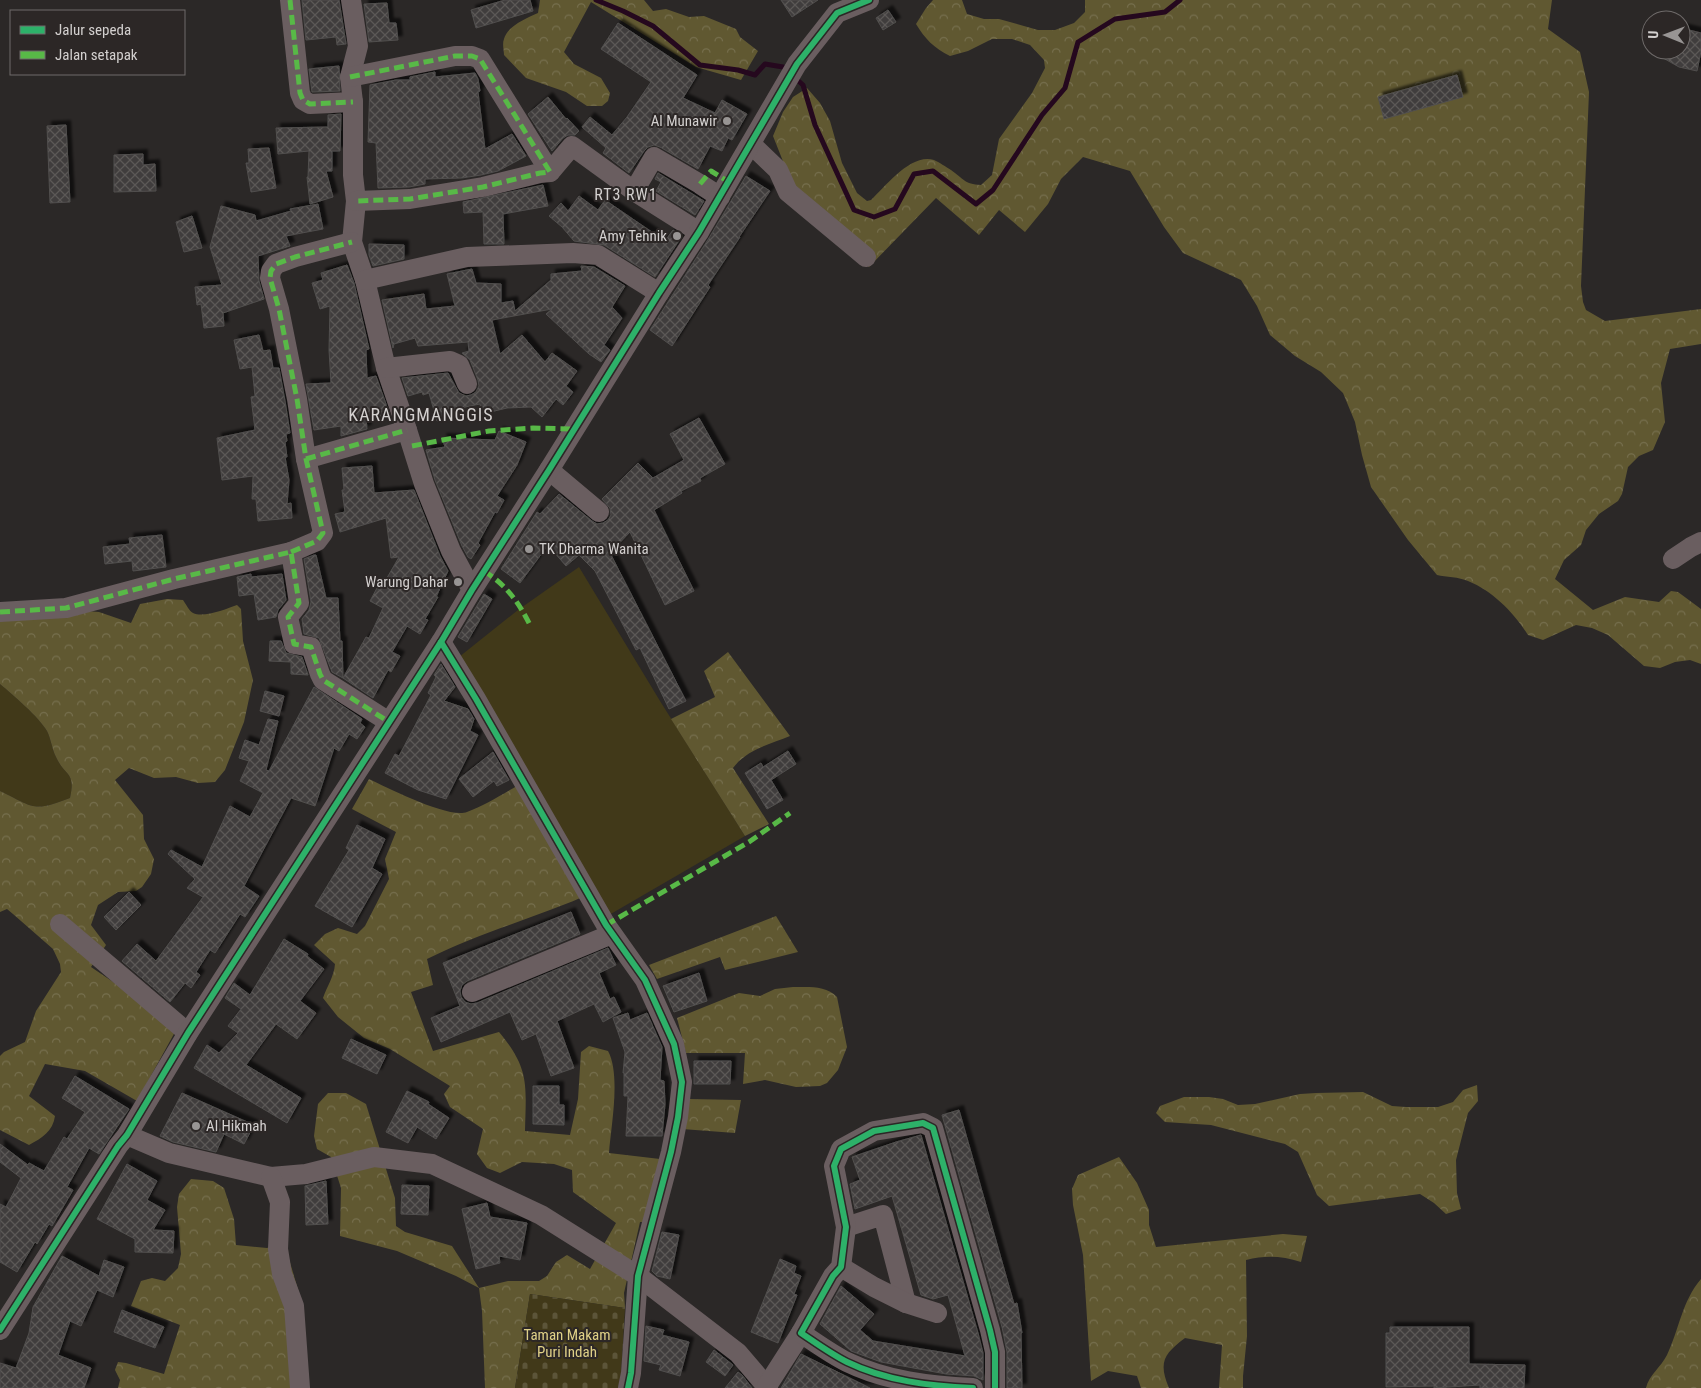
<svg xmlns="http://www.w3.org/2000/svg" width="1701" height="1388" font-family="'Roboto Condensed',sans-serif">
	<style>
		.green { fill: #413919 }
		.forest { fill: url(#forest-crowns) }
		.cemetery { fill: url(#cemetery-stones) }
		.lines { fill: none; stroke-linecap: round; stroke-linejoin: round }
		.stream { stroke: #25081e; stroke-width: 5 }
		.building { fill: url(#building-cross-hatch); stroke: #514f4e; filter: url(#shadow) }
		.minor { stroke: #6a5e60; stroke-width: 20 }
		.quiet { stroke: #58b947; stroke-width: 5; stroke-dasharray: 10 5; stroke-linecap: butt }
		.cycleway-casing { stroke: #2c2726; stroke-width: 9 }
		.cycleway { stroke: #2db169; stroke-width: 6 }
		.poi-dot { fill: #989594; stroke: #2c2726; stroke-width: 2 }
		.labels { text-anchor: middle; stroke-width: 4; stroke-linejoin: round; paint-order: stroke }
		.poi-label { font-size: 15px; fill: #d3d0cf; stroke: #2c2726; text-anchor: end }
		.park-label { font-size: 15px; fill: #dfd087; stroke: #2c2726 }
		.neighbourhood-label { font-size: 16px; letter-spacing: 1px; fill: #d3d0cf; stroke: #2c2726 }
		.quarter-label { font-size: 18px; letter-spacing: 1px; fill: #d3d0cf; stroke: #2c2726 }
	</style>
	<defs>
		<pattern id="forest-crowns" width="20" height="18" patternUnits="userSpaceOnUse" patternTransform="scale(1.25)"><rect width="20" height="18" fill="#605831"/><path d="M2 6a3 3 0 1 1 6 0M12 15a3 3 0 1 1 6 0" fill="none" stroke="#766f4e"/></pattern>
		<pattern id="cemetery-stones" width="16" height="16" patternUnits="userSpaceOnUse" patternTransform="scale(1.25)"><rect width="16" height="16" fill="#413919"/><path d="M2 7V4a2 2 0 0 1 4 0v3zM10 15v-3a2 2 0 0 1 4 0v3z" fill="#5c5539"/></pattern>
		<pattern id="building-cross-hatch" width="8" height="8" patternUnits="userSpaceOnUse" patternTransform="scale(1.25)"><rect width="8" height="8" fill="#403d3c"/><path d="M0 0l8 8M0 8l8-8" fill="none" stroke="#5b5857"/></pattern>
		<filter id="shadow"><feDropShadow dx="4.5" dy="-4.5" stdDeviation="1" flood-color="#0009"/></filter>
	</defs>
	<rect width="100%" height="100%" fill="#2b2827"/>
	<g class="green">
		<path d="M579,567L660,701L745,836L609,915L459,657L518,610Z"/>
		<path d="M0,684C13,695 39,717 47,731C51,739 52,749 56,757C65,777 76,771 70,798C32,813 34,807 0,791Z"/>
	</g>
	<g class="forest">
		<path d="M540,0H644L653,11L666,9L689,17L704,16L736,29L740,37L758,51L741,80L696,67L591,2L564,52L574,64L601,78L610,93L608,101L602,106H587L566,92L526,78L504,55C504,50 502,44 504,39C507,26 527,18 538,13Z"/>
		<path d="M933,0H962L967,14L984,19H999L1038,30H1055L1074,23L1085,12V0H1552L1548,29L1580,52L1589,92L1581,286L1583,302L1586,310L1605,321L1701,309V344L1670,349L1661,383L1665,422L1653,450L1639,456L1628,467L1622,494L1618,501L1599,514L1586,530L1581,545L1564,560L1555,579L1593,610L1625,597L1659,602L1671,591L1678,592L1701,609V664L1690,660L1675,662L1660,668L1644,666L1608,635L1592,628L1576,625L1543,640L1528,635C1514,613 1493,591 1468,581C1459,577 1446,577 1437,575L1408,540L1371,487L1362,455L1355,422L1343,393L1321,372L1295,356L1270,335L1257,306L1241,280L1183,253L1164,227L1130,171L1083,157L1061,179L1048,204L1025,232L999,210L979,235L936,198L869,267L787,202L788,174L773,136L783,112L793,97L807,88L820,103L830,121L842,163L857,193L867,201L871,200C886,186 911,153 934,160C939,162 946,167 951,170C964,179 964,184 981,185L992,175L999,139L1032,93L1045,68L1044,60L1030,45L1012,39H992L968,51L950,56C934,48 925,39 916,24L926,8Z"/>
		<path d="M167,599L183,600C186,604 189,611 193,613C204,618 226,609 237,605L241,609L243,641L253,680L244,722L225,770L215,782L198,783L176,777L154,778L129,768L115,780L143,815L144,839L154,859L151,874L142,887L136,891L118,892L98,905L91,925L106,945L91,967L159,1013L175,1032L137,1101L85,1071L45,1064L29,1096L55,1116C53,1131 42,1138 29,1145L0,1130V1056L4,1052L25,1042L36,1011L61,972L60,964L53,949L13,914L7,909L0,912V791C34,807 32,813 70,798C76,771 65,777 56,757C52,749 51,739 47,731C39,717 13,695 0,684V620L87,611L99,612L131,623L140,604Z"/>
		<path d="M728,652L790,736C770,744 746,750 733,768L769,824L745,836L671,719L715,697L704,671Z"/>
		<path d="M369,779C388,788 449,819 467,812C486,805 511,789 529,779L594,892C539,917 480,932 427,959L433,985L411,992L433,1051L499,1032C530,1069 526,1085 525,1131L570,1135L578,1099L581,1052L589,1046L608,1051C621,1075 611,1126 609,1153L677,1161L662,1223L640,1222L624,1293L625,1308L530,1294L515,1388H485L482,1311L479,1288L456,1276L397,1251L340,1236L341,1188L331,1157L317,1149L314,1136L318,1104L328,1093H346L366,1104L395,1198L396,1226L405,1232L452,1246L479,1288L508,1281H539L547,1276L556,1262L567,1255L590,1269L616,1223L573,1192L572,1170L554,1164L522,1162L500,1173L487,1168L477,1154L483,1129L450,1107L444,1094L450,1086L390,1049L364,1038L338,1017L323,998C327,986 334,977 335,964L314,945L325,934L338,928L357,934L365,926L389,879L385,859L396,832L352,809Z"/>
		<path d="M776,916L798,952L725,970L720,957L657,979L649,965Z"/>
		<path d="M793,987C808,987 826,985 837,997L847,1047L838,1070L827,1083L820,1086L796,1087L765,1080L743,1084L745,1053H686L677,1018L739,993L760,996L775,989Z"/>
		<path d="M1477,1085L1478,1101L1468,1113L1456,1160L1457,1193L1461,1209L1446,1214L1434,1203L1420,1194L1329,1206L1317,1195L1298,1152L1285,1144L1211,1125L1165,1122L1156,1113L1160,1106L1184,1097H1209L1223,1099L1238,1105L1255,1104L1300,1094L1316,1093L1363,1092L1392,1106L1406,1107H1438L1453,1102L1463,1090Z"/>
		<path d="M688,1099L741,1100L735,1133L682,1129Z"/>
		<path d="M1119,1157L1137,1183L1149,1210V1225L1156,1247L1283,1234L1307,1236L1301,1262C1282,1256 1266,1255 1246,1260L1247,1336L1243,1376V1388H1219L1222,1345L1185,1338C1164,1354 1158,1362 1169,1388H1141L1137,1376L1108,1371L1091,1381L1083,1255L1073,1205L1072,1189L1078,1175Z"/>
		<path d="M191,1179L213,1181L224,1188L234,1219L236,1245L267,1248L284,1242L299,1293L308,1388H118L120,1380L115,1370L118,1362L126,1363L164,1374L180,1325L131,1306L141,1281L152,1278L165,1281L178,1268L181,1254L177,1207L179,1194Z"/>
		<path d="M1701,1279V1388H1646C1649,1375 1661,1367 1667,1355C1679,1330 1682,1301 1701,1279Z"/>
	</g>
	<path class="cemetery" d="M530,1294L625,1308L621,1373L618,1388H515Z"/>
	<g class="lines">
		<g class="stream">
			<path d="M596,0L623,11L653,26L700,65L738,70L755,75L765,64L783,67L788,72"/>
			<path d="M794,77L803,85L815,125L854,210L874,217L895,209L914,174L933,171L976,204L993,190L1042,115L1065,88L1078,42L1115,19L1165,12L1180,0"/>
		</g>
	</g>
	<g class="building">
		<path d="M302,0H339L346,44L337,45L336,37L306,40Z"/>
		<path d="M505,0H530L533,11L476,28L471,10Z"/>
		<path d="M781,0H818L792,17Z"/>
		<path d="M387,3L389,23H396L398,40L369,42L364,4Z"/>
		<path d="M888,10L896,22L883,30L876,18Z"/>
		<path d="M618,23L697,75L683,98L715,113L722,100L747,114L732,140L728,138L722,151L710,146L698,169L660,147L654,145L648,147L644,151L629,173L603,153L606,148L582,127L590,117L612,135L627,117L651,82L601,49Z"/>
		<path d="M1681,28L1701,33V51L1697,71L1679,67L1649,50H1681Z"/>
		<path d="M339,66L340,91L312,92L309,69Z"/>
		<path d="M435,72V77L475,73L478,79L480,91L478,92L485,149L512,134L526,156L498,171L481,175L462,178L425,179V184L409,187L378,188L376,143L368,142L370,85L396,80H410V77Z"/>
		<path d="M1457,75L1463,97L1384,119L1378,97Z"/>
		<path d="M548,97L566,119L567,118L579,131L575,135H568L563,138L552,151L528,114Z"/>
		<path d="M341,114L340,151H332V171H326L333,197L310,204L307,177H308L309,151L278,154L276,128L328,127V115Z"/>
		<path d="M66,125L70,202L50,203L47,126Z"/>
		<path d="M269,148L276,188L251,192L246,163H249L248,149Z"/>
		<path d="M143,154V165L155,164L156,191L114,192V155Z"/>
		<path d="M658,173L704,201L695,215L656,191L661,182L655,179Z"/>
		<path d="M746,176L770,191L739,237H740L708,285L710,287L672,346L650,330L709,238Z"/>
		<path d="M543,185L548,206L503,214L504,244H484L483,212L464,213L463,202Z"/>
		<path d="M579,196L598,210L605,200L665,241L673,230L682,236L655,277L604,245L574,241L562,227L549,216L561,203L568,211Z"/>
		<path d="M318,204L323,229L286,236L290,246L258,256L259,281L264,299L223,313L224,326L204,328L201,304L197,305L195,287L222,285L210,247L221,206L255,215L256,221L291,211L290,209Z"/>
		<path d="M192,216L202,248L184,252L176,222Z"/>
		<path d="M369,244L404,245V259L373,266L369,255Z"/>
		<path d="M347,265L354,283L369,349L366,350L367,378L376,376L386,404L387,415L366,418L367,429L341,436V426L314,430L306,384L331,383L329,350L330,306L320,309L312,283L323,280L321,273Z"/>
		<path d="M581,266L594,267L625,286L612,307L622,318L604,345L610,350L601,362L589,354L546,314L552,309L492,320L500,354L522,335L545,362L552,353L577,371L566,386L573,392L563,405L556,399L542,417L531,407L507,408L482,414L480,404L451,410L454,418L437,421L429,393L423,395L422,392L408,396L402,378L448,373L459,393L466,396L471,395L476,392L479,386L478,380L470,360L462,353L469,351L468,342L418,346L415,338L394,344L393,348L382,300L424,294L426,309L455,306L447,274L472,269L476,283L501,284V303L513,301L515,311L551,280V274L582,271Z"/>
		<path d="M259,335L263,351L270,350L273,368H279L285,401L290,433L286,434L287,441L285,442L287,457H285L289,480L287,504L291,503L292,518L258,521L256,499H252L253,476L222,480L217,438L255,430L251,397L255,396L252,367L240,369L234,340Z"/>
		<path d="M699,418L725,464L700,478L701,481L681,491L682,493L654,510L694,591L665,605L630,532L610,553L686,701L669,709L640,648L636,650L595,571L579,555L566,566L548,545L520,583L501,569L537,512L540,514L559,494L592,521L597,524L603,523L608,520L611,515L610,508L602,499L638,463L653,478L684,460L670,434Z"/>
		<path d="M499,431L526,442L517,465L497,496L504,500L497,513L495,512L478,543L480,545L471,559L468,557L462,546L435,480L426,450L445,447L442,438L495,440Z"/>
		<path d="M372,466L374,493L414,490L440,556L448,571L436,597H438L425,619L428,620L420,634L407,626L392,652L400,656L391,672L388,670L373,698L343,678L366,637L369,638L383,608L370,601L377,588L380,590L399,557L391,558L386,518L340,532L335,514L345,512L342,490H344L342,468Z"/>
		<path d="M162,535L166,567L133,571L132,561L105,564L103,547L130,544L129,538Z"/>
		<path d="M314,555H316L326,598H338L340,641H342L343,678L332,672L319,638L304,634L302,619L309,610L311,602L304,559Z"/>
		<path d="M251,574V577L282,574L286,600L278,610L276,617L258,620L254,594L239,596L237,577Z"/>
		<path d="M484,594L492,599L467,642L458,637Z"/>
		<path d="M270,641H281L286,653L302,657L308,675L291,674V662L269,661Z"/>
		<path d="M441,664L455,687L444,701L468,709L474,719L470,731L478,735L446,799L418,790L385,773L395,754L399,756L431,695L428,693L436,677L434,675Z"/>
		<path d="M314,687L362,719L360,723L365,727L357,739L349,734L339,751L334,748L315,806L291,798L244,886L259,896L245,917L240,914L215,953L210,950L196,972L200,975L191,988L185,983L170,1002L122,961L137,944L156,961L203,897L187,888L195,879L168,854L171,850L202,867L230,806L250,817L263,793L240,781L249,761L239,758L245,740L259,745L268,719L278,721L266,770L269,771Z"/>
		<path d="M265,691L284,696L279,716L260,711Z"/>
		<path d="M788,751L796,764L771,780L783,800L767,809L745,773L761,763L763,767Z"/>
		<path d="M493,752L509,780L497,786L494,781L473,797L459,779Z"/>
		<path d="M357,825L385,839L372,868L382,874L352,927L315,906L349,850L346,848Z"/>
		<path d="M129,892L141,905L116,930L104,917Z"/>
		<path d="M571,912L580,934L467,981L462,985L460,991L461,997L465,1002L471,1004L477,1003L608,948L616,965L599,973L610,999L614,997L621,1012L603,1022L594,1004L557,1021L574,1068L551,1076L536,1034L522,1040L510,1012L441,1042L431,1018L460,1006L443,963Z"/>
		<path d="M284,939L308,954L307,956L324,969L300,1001L316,1013L297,1039L276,1024L246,1065L301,1098L287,1123L194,1068L207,1045L219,1053L238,1033L228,1026L241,1009L225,998L234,983L250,995Z"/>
		<path d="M699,973L707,1001L674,1012L663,986Z"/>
		<path d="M628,1013L630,1020L647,1013L662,1047L660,1080L664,1081L665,1104L662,1136H626L628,1096H624V1073H623L625,1052L613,1018Z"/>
		<path d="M351,1039L386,1055L377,1074L342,1058Z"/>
		<path d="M694,1061H731L730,1084H694Z"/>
		<path d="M75,1076L129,1109L99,1154L89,1148L67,1187L73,1190L52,1226L49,1224L37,1244L35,1242L17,1272L0,1262V1204L6,1207L21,1178L0,1162V1144L28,1165L29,1163L44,1171L64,1137L67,1139L85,1112L62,1098Z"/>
		<path d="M533,1086H559V1105H564V1125L533,1124Z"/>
		<path d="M407,1091L429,1102L428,1104L449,1118L436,1139L417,1127L408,1143L386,1132Z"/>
		<path d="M182,1093L254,1125L244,1144L224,1134L216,1152L173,1142L160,1136Z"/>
		<path d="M959,1110L1014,1304L1017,1303L1022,1333H1021L1022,1388H1007V1352L1002,1327L942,1115Z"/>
		<path d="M921,1135L978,1333L983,1353V1380L974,1376L946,1374L881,1362L851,1351L820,1324L841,1286L874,1314L860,1330L873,1341L965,1356L948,1295L933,1299L921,1295L892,1196L855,1209L850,1184L860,1180L852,1157L896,1142Z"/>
		<path d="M127,1164L157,1181L147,1200L165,1210L153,1230L174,1231L173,1253L135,1252V1239L97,1219Z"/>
		<path d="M326,1181L328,1224L306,1225L305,1186Z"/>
		<path d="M402,1185L429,1186L428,1215L401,1214Z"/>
		<path d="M487,1203L490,1217L527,1223L520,1260L499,1256L500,1263L476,1269L462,1209Z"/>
		<path d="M662,1232L679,1235L670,1279L657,1276L652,1271Z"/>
		<path d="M62,1256L99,1276L104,1260L124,1267L113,1297L97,1290L81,1326L70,1321L58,1355L91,1368L84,1388H0V1363L16,1368L29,1333L33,1307Z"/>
		<path d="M780,1259L796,1266L794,1273L801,1276L794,1294L797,1295L778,1343L751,1332Z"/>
		<path d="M122,1310L164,1327L155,1348L114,1332Z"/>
		<path d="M646,1326L664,1330L662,1335L689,1342L680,1376L659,1370L661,1365L644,1361Z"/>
		<path d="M1390,1327H1469V1364L1525,1365L1524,1388H1480V1385L1434,1388V1386L1386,1387V1333H1390Z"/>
		<path d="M714,1350L733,1365L725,1376L706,1362Z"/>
		<path d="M801,1354L870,1388H781Z"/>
		<path d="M738,1372L742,1375L752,1388H725Z"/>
	</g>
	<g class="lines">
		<g class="minor">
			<path d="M290,0L300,93L303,100L310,104L353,102"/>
			<path d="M351,0L358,46L350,77L353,102V175L356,201L352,242L365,280L386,368L407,430L424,484L451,551L472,590"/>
			<path d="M350,77L455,56H472L480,59L550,172L540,173L483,187L410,199L356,201"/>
			<path d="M751,144L778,170L788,192L866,257"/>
			<path d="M550,172L572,146L634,191L699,232"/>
			<path d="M634,191L654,157L700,184L720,197"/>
			<path d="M365,280L467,257L573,253L598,255L659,293"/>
			<path d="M386,368L450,361L459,365L467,384"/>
			<path d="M306,459L407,430"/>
			<path d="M549,470L599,512"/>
			<path d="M291,552L317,541L323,533L306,459L297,399L279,309L270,278L271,271L276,264L295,257L352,242"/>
			<path d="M1673,559L1691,547L1701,542"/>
			<path d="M0,612L66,608L174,579L291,552L299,603L288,617L294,644L311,647L320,674L323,680L389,722"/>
			<path d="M441,642L476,699L606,925L645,980L674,1044L682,1082L678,1117L671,1152L638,1276L631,1373L628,1388"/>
			<path d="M60,924L188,1033"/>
			<path d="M472,992L612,934"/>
			<path d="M127,1135L169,1153L271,1177L306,1174L374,1157L432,1164L541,1215L638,1276L738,1353L768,1388"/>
			<path d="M271,1177L280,1202L278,1249L282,1274L294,1306L300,1388"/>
			<path d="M846,1227L883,1215L906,1303"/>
			<path d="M841,1267L874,1287L906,1303L937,1313"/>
			<path d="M0,1330L118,1146L127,1135L188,1033L441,642L472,590L549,470L659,293L699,232L797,64L837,13L869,0"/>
			<path d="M767,1386L801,1333"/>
			<path d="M973,1388C930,1386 886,1381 847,1362C831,1354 816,1343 801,1333L833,1276L841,1267L846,1227L834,1166L841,1149L874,1131L923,1123L933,1128L990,1330L995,1352V1388"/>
		</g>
		<g class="quiet">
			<path d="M290,0L300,93L303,100L310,104L353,102"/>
			<path d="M350,77L455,56H472L480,59L550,172L540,173L483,187L410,199L356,201"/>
			<path d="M700,184L711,171L729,182"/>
			<path d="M412,446L489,431L533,428L574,429"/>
			<path d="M306,459L407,430"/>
			<path d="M291,552L317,541L323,533L306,459L297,399L279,309L270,278L271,271L276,264L295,257L352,242"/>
			<path d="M484,571C506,585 518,601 530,625"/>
			<path d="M0,612L66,608L174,579L291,552L299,603L288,617L294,644L311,647L320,674L323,680L389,722"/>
			<path d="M606,925L749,842L790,813"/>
		</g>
		<g class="cycleway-casing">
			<g id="cycleway">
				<path d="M441,642L476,699L606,925L645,980L674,1044L682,1082L678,1117L671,1152L638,1276L631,1373L628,1388"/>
				<path d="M0,1330L118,1146L127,1135L188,1033L441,642L472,590L549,470L659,293L699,232L797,64L837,13L869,0"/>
				<path d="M973,1388C930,1386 886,1381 847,1362C831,1354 816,1343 801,1333L833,1276L841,1267L846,1227L834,1166L841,1149L874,1131L923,1123L933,1128L990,1330L995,1352V1388"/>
			</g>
		</g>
		<use href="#cycleway" class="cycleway"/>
	</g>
	<g class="poi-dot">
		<circle cx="727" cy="121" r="5"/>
		<circle cx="677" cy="236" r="5"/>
		<circle cx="529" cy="549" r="5"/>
		<circle cx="458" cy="582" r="5"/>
		<circle cx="196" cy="1126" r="5"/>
	</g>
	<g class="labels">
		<g class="poi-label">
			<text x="717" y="126">Al Munawir</text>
			<text x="667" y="241">Amy Tehnik</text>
			<text x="539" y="554" text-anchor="start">TK Dharma Wanita</text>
			<text x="448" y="587">Warung Dahar</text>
			<text x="206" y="1131" text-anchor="start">Al Hikmah</text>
		</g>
		<g class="park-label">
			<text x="567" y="1340">Taman Makam<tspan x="567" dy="17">Puri Indah</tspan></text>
		</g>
		<g class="neighbourhood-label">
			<text x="626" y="200">RT3 RW1</text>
		</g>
		<g class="quarter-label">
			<text x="421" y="421">KARANGMANGGIS</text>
		</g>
	</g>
	<rect x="10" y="10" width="175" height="65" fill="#2c2726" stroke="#6f6b6a"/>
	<rect x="20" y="26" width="25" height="8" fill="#2db169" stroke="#6f6b6a"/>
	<text x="55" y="35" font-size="15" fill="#d3d0cf">Jalur sepeda</text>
	<rect x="20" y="51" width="25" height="8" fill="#58b947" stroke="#6f6b6a"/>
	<text x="55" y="60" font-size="15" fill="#d3d0cf">Jalan setapak</text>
	<g transform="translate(1666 35) rotate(271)"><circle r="24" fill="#2c2726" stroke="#6f6b6a"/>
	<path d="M0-4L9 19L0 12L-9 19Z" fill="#989594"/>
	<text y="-8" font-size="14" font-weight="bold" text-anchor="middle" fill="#d3d0cf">U</text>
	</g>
</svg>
